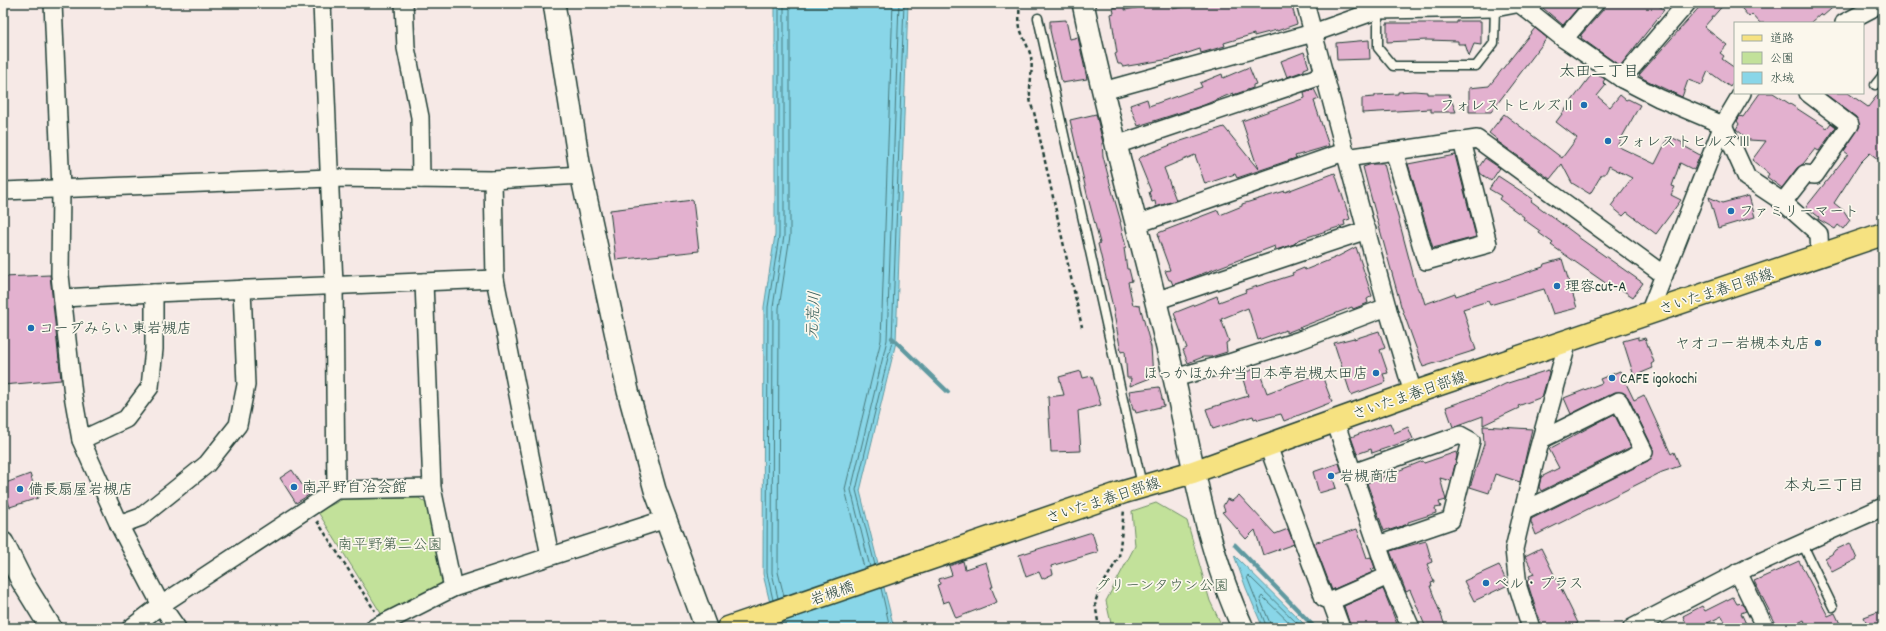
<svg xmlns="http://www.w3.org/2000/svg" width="1886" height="631" font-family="Dekko,'Klee One',sans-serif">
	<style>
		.green { fill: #c2e19a; stroke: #708f67 }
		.water { fill: #89d6e8; stroke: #5f99a0 }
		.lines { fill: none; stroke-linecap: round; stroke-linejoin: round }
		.shore { stroke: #497a7c; stroke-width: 1 }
		.stream { stroke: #5f99a0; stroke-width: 4.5 }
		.building { fill: #e3b1cf; stroke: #1f3d34 }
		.service-casing { stroke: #1f3d34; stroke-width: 11 }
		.minor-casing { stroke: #1f3d34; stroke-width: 20 }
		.tertiary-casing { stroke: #1f3d34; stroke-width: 24 }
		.primary-casing { stroke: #1f3d34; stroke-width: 25 }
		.path { stroke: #1f3d34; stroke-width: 2.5; stroke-dasharray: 4 3; stroke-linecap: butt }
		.service { stroke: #fbf7ec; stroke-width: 8 }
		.minor { stroke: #fbf7ec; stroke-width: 17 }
		.tertiary { stroke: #fbf7ec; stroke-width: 21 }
		.primary { stroke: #f6e281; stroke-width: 22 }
		.poi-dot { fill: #1f6fb2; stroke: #fbf7ec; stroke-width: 1.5 }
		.labels { text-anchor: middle; stroke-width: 3.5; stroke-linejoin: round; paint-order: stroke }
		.poi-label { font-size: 15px; fill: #1f3d34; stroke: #fbf7ec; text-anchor: start }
		.street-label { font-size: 15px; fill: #1f3d34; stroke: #fbf7ec }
		.park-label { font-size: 15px; fill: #405e48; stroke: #fbf7ec }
		.neighbourhood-label { font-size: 16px; fill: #1f3d34; stroke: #fbf7ec }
		.water-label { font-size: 16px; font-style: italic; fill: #345c58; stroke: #fbf7ec }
	</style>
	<rect width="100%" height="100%" fill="#f6e9e6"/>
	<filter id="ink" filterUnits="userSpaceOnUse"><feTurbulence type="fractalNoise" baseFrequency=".025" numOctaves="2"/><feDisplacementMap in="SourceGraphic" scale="8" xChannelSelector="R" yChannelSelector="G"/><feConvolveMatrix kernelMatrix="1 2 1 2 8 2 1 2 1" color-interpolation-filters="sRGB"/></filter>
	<g filter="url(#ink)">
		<g class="green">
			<path d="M419,498L427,504L444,578L439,591L382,615L318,512L343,499Z"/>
			<path d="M1156,503L1187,521L1210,601L1223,628H1112L1106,601L1135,546L1132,511Z"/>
		</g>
		<g class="water">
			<path d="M775,3H908L896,342L860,491L894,628H776L763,574L764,307L775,235Z"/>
			<path d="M1234,555L1308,628H1263L1246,588Z"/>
		</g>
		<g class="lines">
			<g class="shore">
				<path d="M875,565L856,490L892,341L904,3"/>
				<path d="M870,567L851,490L887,340L899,3"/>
				<path d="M864,568L845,489L881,340L893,3"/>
				<path d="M881,588L890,628"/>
				<path d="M784,596L778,572L779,308L790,236V3"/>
				<path d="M778,598L772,573L773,307L784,236V3"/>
				<path d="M773,600L767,573L768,307L779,236V3"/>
				<path d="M1267,628L1247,577L1248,575L1302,628"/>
				<path d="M1272,628L1260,599L1262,596L1295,628"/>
			</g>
			<g class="stream">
				<path d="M892,338L948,392"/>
				<path d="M1235,545L1315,628"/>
			</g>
		</g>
		<g class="building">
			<path d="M1162,3H1171L1172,9L1204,3H1291L1297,24L1277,31V30L1254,36V34L1224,43L1225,46L1201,53L1200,49L1170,59L1128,66L1123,67L1121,64H1118L1115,54L1117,53L1111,14L1114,13L1113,8L1125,5V10Z"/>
			<path d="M1537,3H1582L1563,25Z"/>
			<path d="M1605,3H1656L1664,10L1620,66L1581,38L1582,36H1580L1603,10Z"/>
			<path d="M1703,3H1725L1704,27L1727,45L1720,53L1724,56L1722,59L1735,68V79L1730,87L1708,71L1702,85L1688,80L1682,97L1644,79L1639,75Z"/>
			<path d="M1737,3H1838L1823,16L1820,14L1810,23H1760L1752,14L1749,17Z"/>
			<path d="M1066,20L1070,39L1078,37L1087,79L1062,83L1050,30V21Z"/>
			<path d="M1457,21H1481V45L1474,44L1469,56L1465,44H1458V41L1427,40L1387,42V23H1457Z"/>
			<path d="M1535,28L1547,38L1491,112H1469V88L1489,86Z"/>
			<path d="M1369,40L1370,59L1337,60L1336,43Z"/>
			<path d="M1304,52L1309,67L1304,69V71L1287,77L1281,61Z"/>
			<path d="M1249,67L1256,84L1253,85V88L1233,95V93L1204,105L1138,126L1130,105L1147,99L1149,106L1202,87L1200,83L1222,74L1223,78Z"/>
			<path d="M1592,74L1598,75L1605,79L1603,82L1606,85L1597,96L1610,107L1620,95L1626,100L1628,99L1640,105L1617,146L1655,164L1669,136L1683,143L1682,145L1700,155L1694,170L1680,163L1672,186L1675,187L1671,195L1681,200L1656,234L1627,212L1623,216L1611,206L1632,178L1609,166L1605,174H1602L1590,194L1572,183L1562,164L1550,179L1497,141L1498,140L1489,133L1504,114L1562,158L1577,138L1556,122Z"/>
			<path d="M1883,88V163L1870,153L1860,163L1834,203L1844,211L1850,220L1843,229L1838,225L1835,229L1818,219L1819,217L1806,207L1848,154L1844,151L1860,126L1856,117L1824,93H1848L1868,107Z"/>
			<path d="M1314,89L1319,99L1314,101L1329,146L1295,156L1296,158L1237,178L1235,174L1205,184L1195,155L1164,168L1176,200L1156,207L1155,201L1152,202L1149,192L1151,191L1138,159L1145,155L1181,141L1224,127L1258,169L1242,121L1305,98L1304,92Z"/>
			<path d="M1414,91L1427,92V94H1449L1456,112H1431V109L1362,113V98L1375,97V95L1398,94V92Z"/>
			<path d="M1760,93H1773L1827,128L1831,123L1836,127L1819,151L1815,149L1803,164L1797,168L1782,188L1767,177L1769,174L1752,160L1766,141L1749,140L1736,129L1739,124L1737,121L1740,116L1743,117Z"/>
			<path d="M1096,114L1103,143H1102L1103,156L1111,187L1121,222H1120L1126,247L1124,248L1127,269H1129L1132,281L1128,282L1133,305L1140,306L1151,347L1153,377L1130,386L1131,378H1127L1125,351L1121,352L1112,303L1098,244L1100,243L1087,194L1070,120Z"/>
			<path d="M1455,155L1476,237L1433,248L1408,164Z"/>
			<path d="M1485,158L1500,168L1491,181L1480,173L1479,167Z"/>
			<path d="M1372,164H1384L1416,285L1419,291H1421L1425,304L1455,293L1456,296L1543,267L1544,264L1562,259L1577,308L1553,314L1544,289L1490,305L1488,301L1463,309L1476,350L1423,367L1401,306L1368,186L1363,167Z"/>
			<path d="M1335,173L1350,219L1344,221L1345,225L1298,240L1294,244L1276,250L1275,246L1173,285L1171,280H1169L1165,271L1170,270L1158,237H1159L1158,233L1218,210L1220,215L1242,206V204L1285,191V192Z"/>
			<path d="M1498,176L1533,199L1531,201L1578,236V237L1643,283L1633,297L1616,286L1614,289L1551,245L1553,243L1539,233L1540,231L1523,219L1524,217L1499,199L1501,196L1489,189Z"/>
			<path d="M1749,196L1755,217L1718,228L1709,197L1722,203Z"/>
			<path d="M693,200L699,251L616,260L610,210Z"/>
			<path d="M1356,247L1372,296L1367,299L1368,303L1353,309L1352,307L1286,333V330L1258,340L1248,308L1221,319L1229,341L1226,343L1227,352L1211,357H1203L1188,363L1183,350L1187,348L1174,313L1217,296L1219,302L1246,292L1245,290L1293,275L1292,273L1304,268L1305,270L1337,257Z"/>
			<path d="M50,275L61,380L3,385V277Z"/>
			<path d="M1379,331L1385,348L1380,350L1388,373L1383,374L1386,382L1351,395L1334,343L1354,338V339Z"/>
			<path d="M1638,337V340L1645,338L1654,362L1651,364L1653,368L1634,376L1623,341Z"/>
			<path d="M1254,369L1255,371H1259L1267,393L1321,373L1332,402L1284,421L1281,414L1258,420L1257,418L1254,419L1253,416L1213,429L1206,409L1248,396L1242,376L1245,375L1244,373Z"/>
			<path d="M1548,370L1549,373L1542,397L1518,406L1519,408L1483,425V416L1453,427L1446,407L1489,392L1505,384Z"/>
			<path d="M1081,371L1083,378L1092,376L1101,405L1078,411L1081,451L1051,452L1048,397L1064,395L1059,377Z"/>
			<path d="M1620,371L1634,400L1644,395L1671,454L1674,452L1680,466L1662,472L1536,535L1531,522V519L1648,461L1652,457L1653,448L1628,397L1624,393L1615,392L1571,414L1564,398L1602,383L1600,379Z"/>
			<path d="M1159,387L1164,406L1136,413L1135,410H1133L1129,391Z"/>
			<path d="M1614,414L1631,447L1541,491L1539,487L1541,477L1559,468L1549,449Z"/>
			<path d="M1390,423L1394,433L1408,427L1413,439L1372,453L1371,449L1357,454L1351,437Z"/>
			<path d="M1483,426L1532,429L1520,482L1495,474L1489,493L1470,487L1484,444Z"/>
			<path d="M1456,452L1457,456L1451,481L1440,478L1446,500L1439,502L1441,507L1435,508L1436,513L1408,522V524L1390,530L1389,529L1384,531L1367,483L1423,461L1424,463Z"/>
			<path d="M1339,463L1342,472L1332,476L1336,488L1319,493L1313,472Z"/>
			<path d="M292,470L309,495L296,503L280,478Z"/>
			<path d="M30,474L38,498L10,507L7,499H3V484Z"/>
			<path d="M1239,495L1275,534L1288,529L1294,544L1263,555L1255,530L1246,539L1222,512L1225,511L1223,506L1227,499L1232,501Z"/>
			<path d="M1357,529L1367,558L1371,557L1375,568L1371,569L1373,572L1332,590L1314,543Z"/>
			<path d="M1092,532L1098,552L1051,566L1053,574L1042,579L1039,572L1026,577L1019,555Z"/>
			<path d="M1426,541L1432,562L1427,564L1434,582L1431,583L1432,586H1430L1446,628H1426L1410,590L1406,592L1390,551Z"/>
			<path d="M1850,543L1857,559L1832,572L1825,558L1832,554L1835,550Z"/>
			<path d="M1541,548L1578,623L1574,625L1575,628H1544L1537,613L1527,581L1530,579L1529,576L1534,574L1525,556Z"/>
			<path d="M963,561L965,569L986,562L993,587H991L997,602L956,618L949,601L943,603L937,585L940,584L939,579L952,575L949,566Z"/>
			<path d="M1799,561L1828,616L1835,613L1842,628H1800L1806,625L1804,620L1789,628H1778L1754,581Z"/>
			<path d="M1499,565L1508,585L1474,601L1464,581Z"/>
			<path d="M1383,589L1397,624L1386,628H1351L1344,606Z"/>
			<path d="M1733,597L1737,604L1742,603L1746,611L1741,613L1748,628H1728L1722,616L1697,628H1688L1683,616L1702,606L1705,611Z"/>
			<path d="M1883,610V628H1869L1864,617Z"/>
		</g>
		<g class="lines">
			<g class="service-casing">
				<g id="service">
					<path d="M1378,10V48L1393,66H1476L1494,43L1495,8"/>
					<path d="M1038,18L1142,485"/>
					<path d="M1875,85L1883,75"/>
					<path d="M1802,543L1833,607"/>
				</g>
			</g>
			<g class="minor-casing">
				<g id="minor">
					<path d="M53,3L61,189L60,275L73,395L81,440L119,525L161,605L177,628"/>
					<path d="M322,3L334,285L336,490"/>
					<path d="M404,3L406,48L420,117L421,179"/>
					<path d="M1305,3L1387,307L1413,393"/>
					<path d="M1520,4L1564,39L1622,79L1659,98L1723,125L1747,178L1783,202L1819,234L1820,257"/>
					<path d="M1844,23L1871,9L1873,3"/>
					<path d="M1564,39L1595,3"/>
					<path d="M1622,79L1687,3"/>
					<path d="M1103,91L1313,33L1378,10L1495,8L1521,3"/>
					<path d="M1116,145L1324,75"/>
					<path d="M1394,151L1426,261L1488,244L1462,141"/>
					<path d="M1346,158L1477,139L1664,275"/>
					<path d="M493,180L495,279L550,556"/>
					<path d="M3,191L330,178L493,180L582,175"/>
					<path d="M1783,202L1805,174L1815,175L1850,125L1808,93"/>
					<path d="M1137,224L1344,152"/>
					<path d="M424,282L432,488L453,588"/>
					<path d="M63,298L154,293L495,279"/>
					<path d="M1155,301L1367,230"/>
					<path d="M1649,313L1723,125L1742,93"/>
					<path d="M1174,378L1229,363L1300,340L1387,307"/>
					<path d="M1335,421L1388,576L1411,628"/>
					<path d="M81,440L126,419L150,387L154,349V293"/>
					<path d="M1268,446L1324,598L1331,601L1341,628"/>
					<path d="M1353,473L1460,435L1471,441L1451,520L1378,545"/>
					<path d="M1524,511L1644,452L1619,401L1542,439"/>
					<path d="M119,525L141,517L207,464L238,425L246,385L242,289"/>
					<path d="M1738,572L1765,628"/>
					<path d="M1331,601L1388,576"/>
					<path d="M131,628L161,605L336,490L432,488"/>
					<path d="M374,628L453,588L666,519"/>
					<path d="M1531,628L1518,587L1514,549L1535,461L1568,341"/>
					<path d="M1632,628L1749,567L1883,507"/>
				</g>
			</g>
			<g class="tertiary-casing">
				<g id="tertiary">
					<path d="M554,3L580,169L628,391L655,490L706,628"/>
					<path d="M1083,3C1109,129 1146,253 1174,378C1193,462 1206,549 1243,628"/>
					<path d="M3,543L22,581L51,628"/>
				</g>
			</g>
			<g class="primary-casing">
				<path id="primary" d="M728,628L1124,492L1193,472L1413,393L1883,234"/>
			</g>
			<g class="path">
				<path d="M1019,3C1020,12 1018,23 1021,31C1024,40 1029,48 1031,57C1034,77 1025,94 1034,112L1082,327"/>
				<path d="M317,521L375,611"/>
				<path d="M1099,628L1095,603L1099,591L1119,557L1124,510"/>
			</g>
			<use href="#service" class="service"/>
			<use href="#minor" class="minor"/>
			<use href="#tertiary" class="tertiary"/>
			<use href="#primary" class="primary"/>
		</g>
	</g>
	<g class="poi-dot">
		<circle cx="1584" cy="105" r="4"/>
		<circle cx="1608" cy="141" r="4"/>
		<circle cx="1731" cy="211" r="4"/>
		<circle cx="1557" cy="286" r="4"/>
		<circle cx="31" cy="328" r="4"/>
		<circle cx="1818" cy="343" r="4"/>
		<circle cx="1376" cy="373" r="4"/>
		<circle cx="1612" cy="378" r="4"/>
		<circle cx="1331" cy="476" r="4"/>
		<circle cx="294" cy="487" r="4"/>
		<circle cx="20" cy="489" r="4"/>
		<circle cx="1486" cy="583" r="4"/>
	</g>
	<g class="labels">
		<g class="poi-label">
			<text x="1576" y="110" text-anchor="end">フォレストヒルズⅡ</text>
			<text x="1616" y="146">フォレストヒルズⅢ</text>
			<text x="1739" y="216">ファミリーマート</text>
			<text x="1565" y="291">理容cut-A</text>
			<text x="39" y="333">コープみらい 東岩槻店</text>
			<text x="1810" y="348" text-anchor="end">ヤオコー岩槻本丸店</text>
			<text x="1368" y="378" text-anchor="end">ほっかほか弁当日本亭岩槻太田店</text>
			<text x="1620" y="383">CAFE igokochi</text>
			<text x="1339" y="481">岩槻商店</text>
			<text x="302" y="492">南平野自治会館</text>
			<text x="28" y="494">備長扇屋岩槻店</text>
			<text x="1494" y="588">ベル・プラス</text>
		</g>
		<g class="street-label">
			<text transform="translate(1716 291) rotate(-18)" y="5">さいたま春日部線</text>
			<text transform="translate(1409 395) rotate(-19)" y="5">さいたま春日部線</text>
			<text transform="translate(1103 500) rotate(-18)" y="5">さいたま春日部線</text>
			<text transform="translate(832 593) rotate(-19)" y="5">岩槻橋</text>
		</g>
		<g class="park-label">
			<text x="390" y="549">南平野第二公園</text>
			<text x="1162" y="590">グリーンタウン公園</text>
		</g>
		<g class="neighbourhood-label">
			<text x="1599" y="76">太田二丁目</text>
			<text x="1824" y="490">本丸三丁目</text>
		</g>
		<g class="water-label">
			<text transform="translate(812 315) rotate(-86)" y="6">元荒川</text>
		</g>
	</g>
	<rect width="1886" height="631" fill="none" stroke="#fbf7ec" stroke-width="16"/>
	<rect x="8" y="8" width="1870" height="615" fill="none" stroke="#1f3d34" stroke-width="1.5" filter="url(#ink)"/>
	<rect x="1734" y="22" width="130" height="72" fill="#fbf7ec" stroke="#a3ada2"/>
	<rect x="1742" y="35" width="20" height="6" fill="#f6e281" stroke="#a3ada2"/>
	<text x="1770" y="42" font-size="12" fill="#1f3d34">道路</text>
	<rect x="1742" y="52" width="20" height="12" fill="#c2e19a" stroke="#a3ada2"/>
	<text x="1770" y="62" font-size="12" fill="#1f3d34">公園</text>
	<rect x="1742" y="72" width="20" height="12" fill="#89d6e8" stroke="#a3ada2"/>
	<text x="1770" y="82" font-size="12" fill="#1f3d34">水域</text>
</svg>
